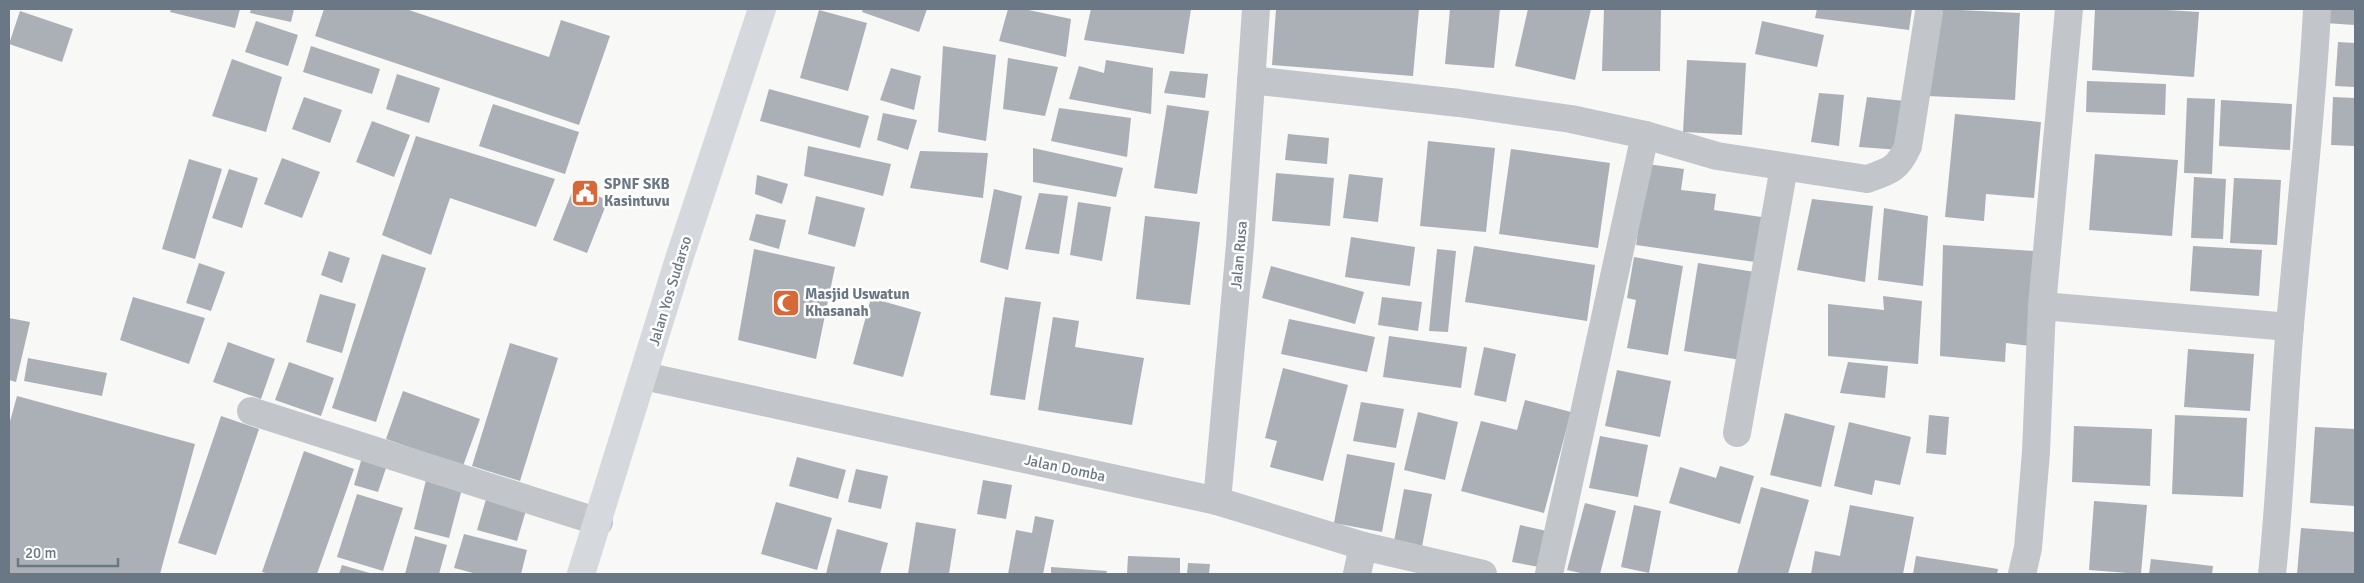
<svg xmlns="http://www.w3.org/2000/svg" width="2364" height="583" font-family="Signika,sans-serif">
	<style>
		.building { fill: #aab0b6 }
		.lines { fill: none; stroke-linecap: round; stroke-linejoin: round }
		.minor { stroke: #c2c5c9; stroke-width: 28 }
		.highway { stroke: #d5d9dd; stroke-width: 28 }
		.labels { text-anchor: middle; stroke-width: 5; stroke-linejoin: round; paint-order: stroke }
		.poi-label { font-size: 15px; font-weight: bold; fill: #6a7785; stroke: #fff; text-anchor: start }
		.street-label { font-size: 15px; fill: #6a7785; stroke: #fff }
	</style>
	<rect width="100%" height="100%" fill="#f8f8f6"/>
	<g class="building">
		<path d="M171,9H240L235,28L170,12Z"/>
		<path d="M251,9H294L291,22L250,13Z"/>
		<path d="M324,9H406L549,57L561,20L610,36L579,125L315,36Z"/>
		<path d="M863,9H927L919,32L862,12Z"/>
		<path d="M1008,9H1024L1071,19L1066,57L999,41Z"/>
		<path d="M1091,9H1191L1184,54L1084,40Z"/>
		<path d="M1276,9H1419L1413,76L1272,65Z"/>
		<path d="M1450,9H1500L1494,68L1445,64Z"/>
		<path d="M1528,9H1591L1575,80L1515,66Z"/>
		<path d="M1604,9H1661L1660,71H1602Z"/>
		<path d="M1817,9H1912L1909,30L1815,18Z"/>
		<path d="M1940,9L2020,13L2015,100L1927,96Z"/>
		<path d="M2095,9H2151L2199,12L2194,77L2092,70Z"/>
		<path d="M2327,9H2355V25L2325,23Z"/>
		<path d="M819,10L867,23L848,91L800,78Z"/>
		<path d="M20,11L73,29L62,62L9,44Z"/>
		<path d="M256,21L298,35L288,66L245,52Z"/>
		<path d="M1762,21L1824,35L1817,67L1755,54Z"/>
		<path d="M2338,42L2355,43V87L2335,86Z"/>
		<path d="M311,46L380,69L372,94L303,72Z"/>
		<path d="M943,46L996,55L986,141L938,132Z"/>
		<path d="M1008,58L1058,67L1045,116L1003,109Z"/>
		<path d="M232,59L282,77L266,132L212,116Z"/>
		<path d="M1106,60L1153,68L1151,114L1069,99L1079,66L1104,73Z"/>
		<path d="M1687,60L1746,63L1742,135L1683,132Z"/>
		<path d="M891,68L921,76L914,110L880,100Z"/>
		<path d="M1170,71L1208,74L1205,98L1164,93Z"/>
		<path d="M397,74L440,88L429,123L386,109Z"/>
		<path d="M2087,81L2166,84L2165,115L2086,112Z"/>
		<path d="M769,89L869,116L860,148L760,121Z"/>
		<path d="M1819,93L1844,95L1839,146L1811,142Z"/>
		<path d="M304,97L342,110L330,143L292,129Z"/>
		<path d="M1867,97L1905,101L1901,150L1859,147Z"/>
		<path d="M2333,97L2355,98V146L2331,145Z"/>
		<path d="M2187,98L2215,99L2212,174L2184,173Z"/>
		<path d="M2221,100L2292,104L2290,150L2219,146Z"/>
		<path d="M493,104L579,132L565,174L479,146Z"/>
		<path d="M1167,105L1209,111L1197,194L1154,188Z"/>
		<path d="M1059,108L1131,118L1127,157L1051,141Z"/>
		<path d="M883,113L917,120L908,150L877,140Z"/>
		<path d="M1955,114L2041,122L2034,198L1986,194L1984,221L1945,217Z"/>
		<path d="M372,121L410,135L394,177L356,162Z"/>
		<path d="M1288,134L1329,138L1327,164L1285,160Z"/>
		<path d="M416,136L555,179L536,227L450,198L431,255L382,235Z"/>
		<path d="M1428,141L1495,148L1486,232L1420,226Z"/>
		<path d="M808,146L891,164L883,196L804,176Z"/>
		<path d="M1033,148L1123,168L1116,197L1033,182Z"/>
		<path d="M1511,149L1610,163L1598,248L1499,234Z"/>
		<path d="M920,151L988,153L983,198L910,188Z"/>
		<path d="M2095,154L2178,160L2172,236L2089,230Z"/>
		<path d="M282,158L320,172L302,218L264,204Z"/>
		<path d="M189,159L222,169L195,259L162,249Z"/>
		<path d="M1647,164L1684,169L1681,190L1716,194L1714,210L1768,218L1762,263L1636,245Z"/>
		<path d="M229,169L258,178L242,228L212,218Z"/>
		<path d="M1276,173L1334,178L1330,226L1272,221Z"/>
		<path d="M1349,174L1383,178L1378,222L1343,218Z"/>
		<path d="M757,175L788,184L782,204L755,194Z"/>
		<path d="M2194,177L2226,179L2223,239L2191,238Z"/>
		<path d="M2234,178L2281,180L2277,245L2230,243Z"/>
		<path d="M574,187L608,200L587,253L553,240Z"/>
		<path d="M994,189L1022,196L1008,270L980,262Z"/>
		<path d="M1039,193L1068,196L1059,254L1025,249Z"/>
		<path d="M816,196L865,208L855,247L808,234Z"/>
		<path d="M1812,199L1873,206L1865,282L1797,270Z"/>
		<path d="M1078,202L1111,207L1102,261L1070,255Z"/>
		<path d="M1884,208L1928,216L1923,286L1878,280Z"/>
		<path d="M756,214L786,220L779,249L749,240Z"/>
		<path d="M1145,216L1200,222L1190,305L1136,299Z"/>
		<path d="M1351,237L1415,247L1410,286L1345,277Z"/>
		<path d="M1943,245L2035,251L2030,346L2006,343L2005,362L1940,356Z"/>
		<path d="M1474,246L1595,265L1587,321L1465,302Z"/>
		<path d="M2193,246L2262,250L2259,296L2190,291Z"/>
		<path d="M754,249L835,267L816,359L738,340Z"/>
		<path d="M1437,249L1456,251L1448,332L1429,331Z"/>
		<path d="M329,251L350,258L342,283L321,275Z"/>
		<path d="M382,254L426,268L376,422L332,408Z"/>
		<path d="M1634,257L1683,266L1668,355L1627,348L1636,300L1627,298Z"/>
		<path d="M199,263L225,272L211,311L186,303Z"/>
		<path d="M1698,263L1755,272L1741,360L1684,351Z"/>
		<path d="M1271,266L1364,292L1355,324L1262,298Z"/>
		<path d="M320,294L356,304L342,353L306,342Z"/>
		<path d="M1883,296L1922,301L1918,364L1828,356V304L1884,310Z"/>
		<path d="M133,297L205,318L189,364L120,340Z"/>
		<path d="M1005,297L1041,302L1025,400L990,395Z"/>
		<path d="M1382,297L1422,302L1418,331L1378,325Z"/>
		<path d="M871,298L921,312L903,377L853,364Z"/>
		<path d="M1053,317L1079,321L1075,347L1144,358L1132,425L1038,410Z"/>
		<path d="M9,318L30,322L16,382L9,380Z"/>
		<path d="M1289,319L1375,337L1367,372L1281,354Z"/>
		<path d="M1389,336L1467,347L1461,388L1383,377Z"/>
		<path d="M228,342L275,359L261,399L213,382Z"/>
		<path d="M510,343L558,358L520,481L472,466Z"/>
		<path d="M1484,347L1516,354L1506,402L1474,395Z"/>
		<path d="M2188,349L2254,354L2250,411L2184,407Z"/>
		<path d="M28,358L107,373L102,396L24,381Z"/>
		<path d="M289,362L334,378L321,416L275,400Z"/>
		<path d="M1848,362L1888,366L1885,398L1840,393Z"/>
		<path d="M1283,368L1348,385L1323,481L1270,467L1277,441L1265,438Z"/>
		<path d="M1617,370L1671,381L1660,437L1605,426Z"/>
		<path d="M403,391L480,419L463,466L386,439Z"/>
		<path d="M17,396L195,444L160,574H9V425Z"/>
		<path d="M1525,400L1571,412L1544,513L1461,491L1481,421L1517,430Z"/>
		<path d="M1361,402L1404,409L1396,448L1353,441Z"/>
		<path d="M1418,412L1458,422L1445,480L1404,470Z"/>
		<path d="M1785,413L1835,426L1821,487L1770,475Z"/>
		<path d="M1929,415L1949,417L1946,455L1926,453Z"/>
		<path d="M2175,415L2247,418L2243,497L2172,494Z"/>
		<path d="M221,416L259,429L216,555L178,543Z"/>
		<path d="M1849,422L1911,437L1900,485L1875,480L1872,495L1834,486Z"/>
		<path d="M2074,426L2152,429L2150,486L2072,482Z"/>
		<path d="M2315,427L2355,429V506L2310,503Z"/>
		<path d="M1600,436L1648,445L1638,497L1589,488Z"/>
		<path d="M304,451L354,469L317,574H270L262,572Z"/>
		<path d="M363,454L388,462L378,492L354,485Z"/>
		<path d="M1347,454L1395,463L1382,532L1334,523Z"/>
		<path d="M797,457L846,470L838,499L789,486Z"/>
		<path d="M1720,466L1754,476L1740,524L1669,503L1680,467L1716,478Z"/>
		<path d="M856,469L888,476L881,509L848,502Z"/>
		<path d="M427,476L463,485L449,538L414,529Z"/>
		<path d="M983,480L1012,485L1006,519L977,514Z"/>
		<path d="M1761,487L1809,500L1788,574H1737Z"/>
		<path d="M1404,489L1432,494L1421,552L1393,547Z"/>
		<path d="M357,494L403,508L383,571L337,557Z"/>
		<path d="M487,496L527,507L517,541L477,530Z"/>
		<path d="M2094,501L2147,505L2141,574L2089,570Z"/>
		<path d="M776,502L832,518L817,570L761,554Z"/>
		<path d="M1585,503L1616,511L1600,574H1585L1567,570Z"/>
		<path d="M1634,505L1661,511L1649,573L1621,567Z"/>
		<path d="M1850,505L1914,517L1903,574H1811L1815,551L1840,556Z"/>
		<path d="M1035,516L1054,520L1043,574H1008L1016,530L1032,533Z"/>
		<path d="M916,522L956,529L949,574H908Z"/>
		<path d="M1520,525L1547,531L1539,567L1512,562Z"/>
		<path d="M2301,528L2355,532V574H2297Z"/>
		<path d="M837,529L888,543L880,574H826Z"/>
		<path d="M464,534L527,550L521,574H477L454,568Z"/>
		<path d="M415,536L447,545L439,574H405Z"/>
		<path d="M1128,556L1180,558V574H1127Z"/>
		<path d="M1916,556L1998,569L1997,574H1913Z"/>
		<path d="M2151,559L2213,566L2212,574H2149Z"/>
		<path d="M1188,563L1210,564L1209,574H1187Z"/>
		<path d="M342,565L373,574H339Z"/>
		<path d="M1051,567L1107,571L1106,574H1051Z"/>
	</g>
	<g class="lines">
		<g class="minor">
			<path d="M1251,80L1459,103L1571,119L1645,135L1717,156L1867,179C1890,171 1898,169 1908,146L1929,12"/>
			<path d="M2042,306L2290,327"/>
			<path d="M644,376L1217,501L1363,546L1483,574"/>
			<path d="M251,411L599,522"/>
			<path d="M1737,433L1784,167"/>
			<path d="M1217,501L1240,245L1256,9"/>
			<path d="M1357,574L1363,546"/>
			<path d="M1549,574L1645,135"/>
			<path d="M2022,574L2028,548L2036,452L2042,306L2069,9"/>
			<path d="M2272,574C2281,491 2283,408 2290,325C2299,220 2312,115 2317,9"/>
		</g>
		<path class="highway" d="M581,574L679,259L762,9"/>
	</g>
	<defs>
		<g id="civic-square" transform="scale(1.4375)"><rect x="-9" y="-9" width="18" height="18" rx="4" fill="#d76837" stroke="#fff"/><path d="M-.6-6.5H3V-4.5H.6V-3L4-1V1h2V6H-6V1h2V-1L-.6-3ZM-1.2 2.5V6h2.4V2.5Z" fill="#fff"/></g>
		<g id="mosque-square" transform="scale(1.4375)"><rect x="-9" y="-9" width="18" height="18" rx="4" fill="#d76837" stroke="#fff"/><path d="M3.5-4.9A6 6 0 1 0 3.5 4.9A5 5 0 1 1 3.5-4.9Z" fill="#fff"/></g>
	</defs>
	<g fill-rule="evenodd">
		<use href="#civic-square" x="585" y="193"/>
		<use href="#mosque-square" x="786" y="303"/>
	</g>
	<g class="labels">
		<g class="poi-label">
			<text x="604" y="189">SPNF SKB<tspan x="604" dy="17">Kasintuvu</tspan></text>
			<text x="805" y="299">Masjid Uswatun<tspan x="805" dy="17">Khasanah</tspan></text>
		</g>
		<g class="street-label">
			<text transform="translate(1239 255) rotate(-85)" y="5">Jalan Rusa</text>
			<text transform="translate(670 291) rotate(-73)" y="5">Jalan Yos Sudarso</text>
			<text transform="translate(1065 468) rotate(12)" y="5">Jalan Domba</text>
		</g>
	</g>
	<rect width="2364" height="583" fill="none" stroke="#6a7785" stroke-width="20"/>
	<path d="M18 558v8h100v-8" fill="none" stroke="#6a7785" stroke-width="2.5"/>
	<text x="25" y="558" font-size="15" fill="#6a7785" stroke="#ffffff" stroke-width="4" paint-order="stroke">20 m</text>
</svg>
